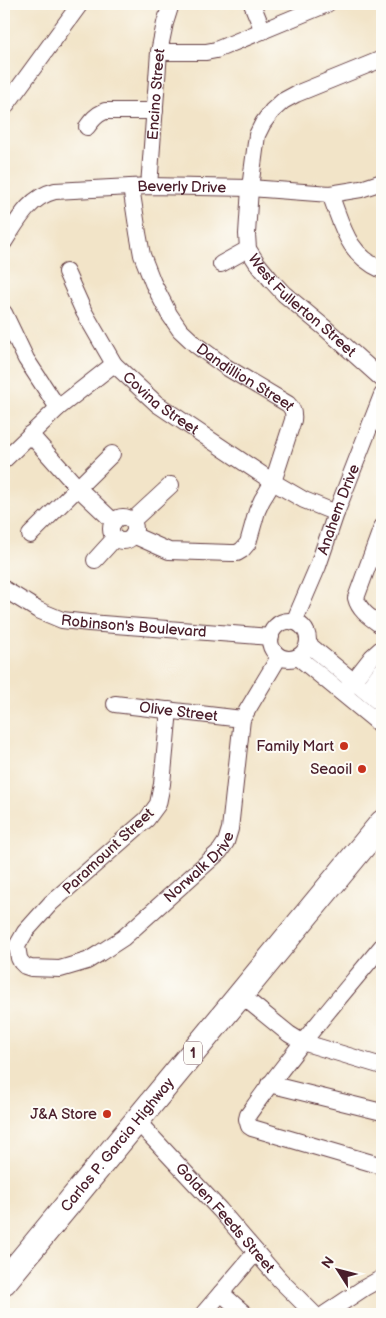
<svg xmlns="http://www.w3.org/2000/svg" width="386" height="1318" font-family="'Balsamiq Sans',sans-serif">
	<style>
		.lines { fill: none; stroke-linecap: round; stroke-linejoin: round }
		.minor-casing { stroke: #633d43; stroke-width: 18 }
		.highway-casing { stroke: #633d43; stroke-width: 27 }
		.minor { stroke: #fff; stroke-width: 16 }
		.highway { stroke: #fff; stroke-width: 25 }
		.poi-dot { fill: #c8321e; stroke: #fdfcf7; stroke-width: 2 }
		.labels { text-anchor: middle; stroke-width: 4; stroke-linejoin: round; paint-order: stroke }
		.shield { fill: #fdfcf7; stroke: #806168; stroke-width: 1 }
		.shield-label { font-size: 14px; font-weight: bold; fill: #4a1f2b }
		.street-label { font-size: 15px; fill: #4a1f2b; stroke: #fdfcf7 }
		.poi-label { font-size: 15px; fill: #4a1f2b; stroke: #fdfcf7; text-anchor: end }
	</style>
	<rect width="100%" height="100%" fill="#fdfcf7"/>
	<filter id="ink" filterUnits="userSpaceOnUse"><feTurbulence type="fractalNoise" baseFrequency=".02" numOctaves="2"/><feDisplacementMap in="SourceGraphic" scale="10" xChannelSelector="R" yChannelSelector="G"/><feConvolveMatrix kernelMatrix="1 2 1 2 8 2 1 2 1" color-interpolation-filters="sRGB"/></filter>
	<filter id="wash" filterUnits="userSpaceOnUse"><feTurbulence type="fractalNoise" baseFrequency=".0096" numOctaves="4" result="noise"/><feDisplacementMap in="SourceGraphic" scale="20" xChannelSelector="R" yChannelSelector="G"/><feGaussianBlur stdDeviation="1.12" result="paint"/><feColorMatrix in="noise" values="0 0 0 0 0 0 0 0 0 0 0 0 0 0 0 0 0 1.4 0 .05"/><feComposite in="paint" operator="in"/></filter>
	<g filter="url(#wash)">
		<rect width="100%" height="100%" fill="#f2e4c8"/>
	</g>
	<g filter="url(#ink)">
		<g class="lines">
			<g class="minor-casing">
				<g id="minor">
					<path d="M252,4L263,31"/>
					<path d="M159,52H206L216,50L327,4"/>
					<path id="s1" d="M382,59L296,94L283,101L272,111L263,123L257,135L250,188L247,234L248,249L257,263L271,280L284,294L325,328L382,379"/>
					<path d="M4,108L80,4"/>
					<path d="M87,127C92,120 96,115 105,111H155"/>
					<path id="s2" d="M149,186L159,52L165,23L171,4"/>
					<path id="s3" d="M131,187L138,233L142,255L153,283L169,314L180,330L196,345L226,367L288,404C293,409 294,413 293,420L273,482L262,500L257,511L248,543L242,550L237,553H231L169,551L133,535"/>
					<path d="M330,194C343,227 347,254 382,270"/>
					<path id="s4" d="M4,242C17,222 29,197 55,191L149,186L250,188L330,194L361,189L382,182"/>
					<path d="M221,264L248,249"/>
					<path id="s5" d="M66,272L84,312L114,364L157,404L273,482L304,500L336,513"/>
					<path d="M4,313L26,359L58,408"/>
					<path d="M30,434L78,488L114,522"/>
					<path d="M4,460L58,408L114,364"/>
					<circle cx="123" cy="529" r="12"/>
					<path d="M132,521L171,485"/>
					<path d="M382,527L356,598C359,611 371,618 382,626"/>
					<path d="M30,535L112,454"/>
					<path d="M95,560L115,538"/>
					<path id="s6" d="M4,589L38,610L62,620L89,623L271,637"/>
					<circle cx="289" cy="640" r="19"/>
					<path id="s7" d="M294,622L318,566L336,513L382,395"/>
					<path d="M308,644L382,705"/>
					<path d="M298,657L376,721L382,728"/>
					<path d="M347,689L372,657L382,648"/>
					<path d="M366,691L382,670"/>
					<path id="s8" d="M115,704L242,719"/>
					<path id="s9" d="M169,710L162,784L158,804L147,819L51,903L25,932L17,946L19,958L21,962L25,966L31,968L60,969L87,961L100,953L123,938L220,851L226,842L230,829L242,719L279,657"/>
					<path d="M382,946C336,1002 289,1056 248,1115L247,1119L249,1126L252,1128L382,1166"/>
					<path d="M241,995L289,1034L302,1042L382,1066"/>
					<path d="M269,1084L382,1112"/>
					<path id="s10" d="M137,1121L220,1210L280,1280L314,1314"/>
					<path d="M221,1293L245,1314"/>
					<path d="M203,1314L256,1252"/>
					<path d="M325,1314L364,1288L382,1278"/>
				</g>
			</g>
			<g class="highway-casing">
				<g id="highway">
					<path id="s11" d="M4,1282L382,823"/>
				</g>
			</g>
			<use href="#minor" class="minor"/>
			<use href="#highway" class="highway"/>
		</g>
	</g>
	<g class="poi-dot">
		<circle cx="344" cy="746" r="5"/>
		<circle cx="362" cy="769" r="5"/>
		<circle cx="107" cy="1114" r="5"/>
	</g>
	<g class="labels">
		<rect class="shield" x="184" y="1041.5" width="18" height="23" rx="4"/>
		<g class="shield-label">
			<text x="193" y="1058">1</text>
		</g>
		<g class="street-label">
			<text dy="5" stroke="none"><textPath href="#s2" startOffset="92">Encino Street</textPath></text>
			<text dy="5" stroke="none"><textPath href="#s4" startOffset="201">Beverly Drive</textPath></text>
			<text dy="5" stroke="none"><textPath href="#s1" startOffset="344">West Fullerton Street</textPath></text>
			<text dy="5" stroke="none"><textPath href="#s3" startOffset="234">Dandillion Street</textPath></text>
			<text dy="5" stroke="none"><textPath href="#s5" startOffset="165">Covina Street</textPath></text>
			<text dy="5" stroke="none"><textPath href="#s7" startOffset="121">Anahem Drive</textPath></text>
			<text dy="5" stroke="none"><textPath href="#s6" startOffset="138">Robinson's Boulevard</textPath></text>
			<text dy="5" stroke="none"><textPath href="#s8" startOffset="64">Olive Street</textPath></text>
			<text transform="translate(108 851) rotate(-43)" y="5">Paramount Street</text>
			<text dy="5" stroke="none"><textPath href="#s9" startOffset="529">Norwalk Drive</textPath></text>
			<text dy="5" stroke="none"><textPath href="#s11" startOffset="178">Carlos P. Garcia Highway</textPath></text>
			<text dy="5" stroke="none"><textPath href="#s10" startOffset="131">Golden Feeds Street</textPath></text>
		</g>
		<g class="poi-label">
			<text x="334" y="751">Family Mart</text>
			<text x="352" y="774">Seaoil</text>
			<text x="97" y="1119">J&amp;A Store</text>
		</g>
	</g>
	<rect width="386" height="1318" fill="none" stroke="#fdfcf7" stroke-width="20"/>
	<g transform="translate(338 1270) rotate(306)" stroke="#fdfcf7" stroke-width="4" paint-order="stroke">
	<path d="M0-4L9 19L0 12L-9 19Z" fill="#4a1f2b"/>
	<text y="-8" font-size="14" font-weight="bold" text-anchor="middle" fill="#4a1f2b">N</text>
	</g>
</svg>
